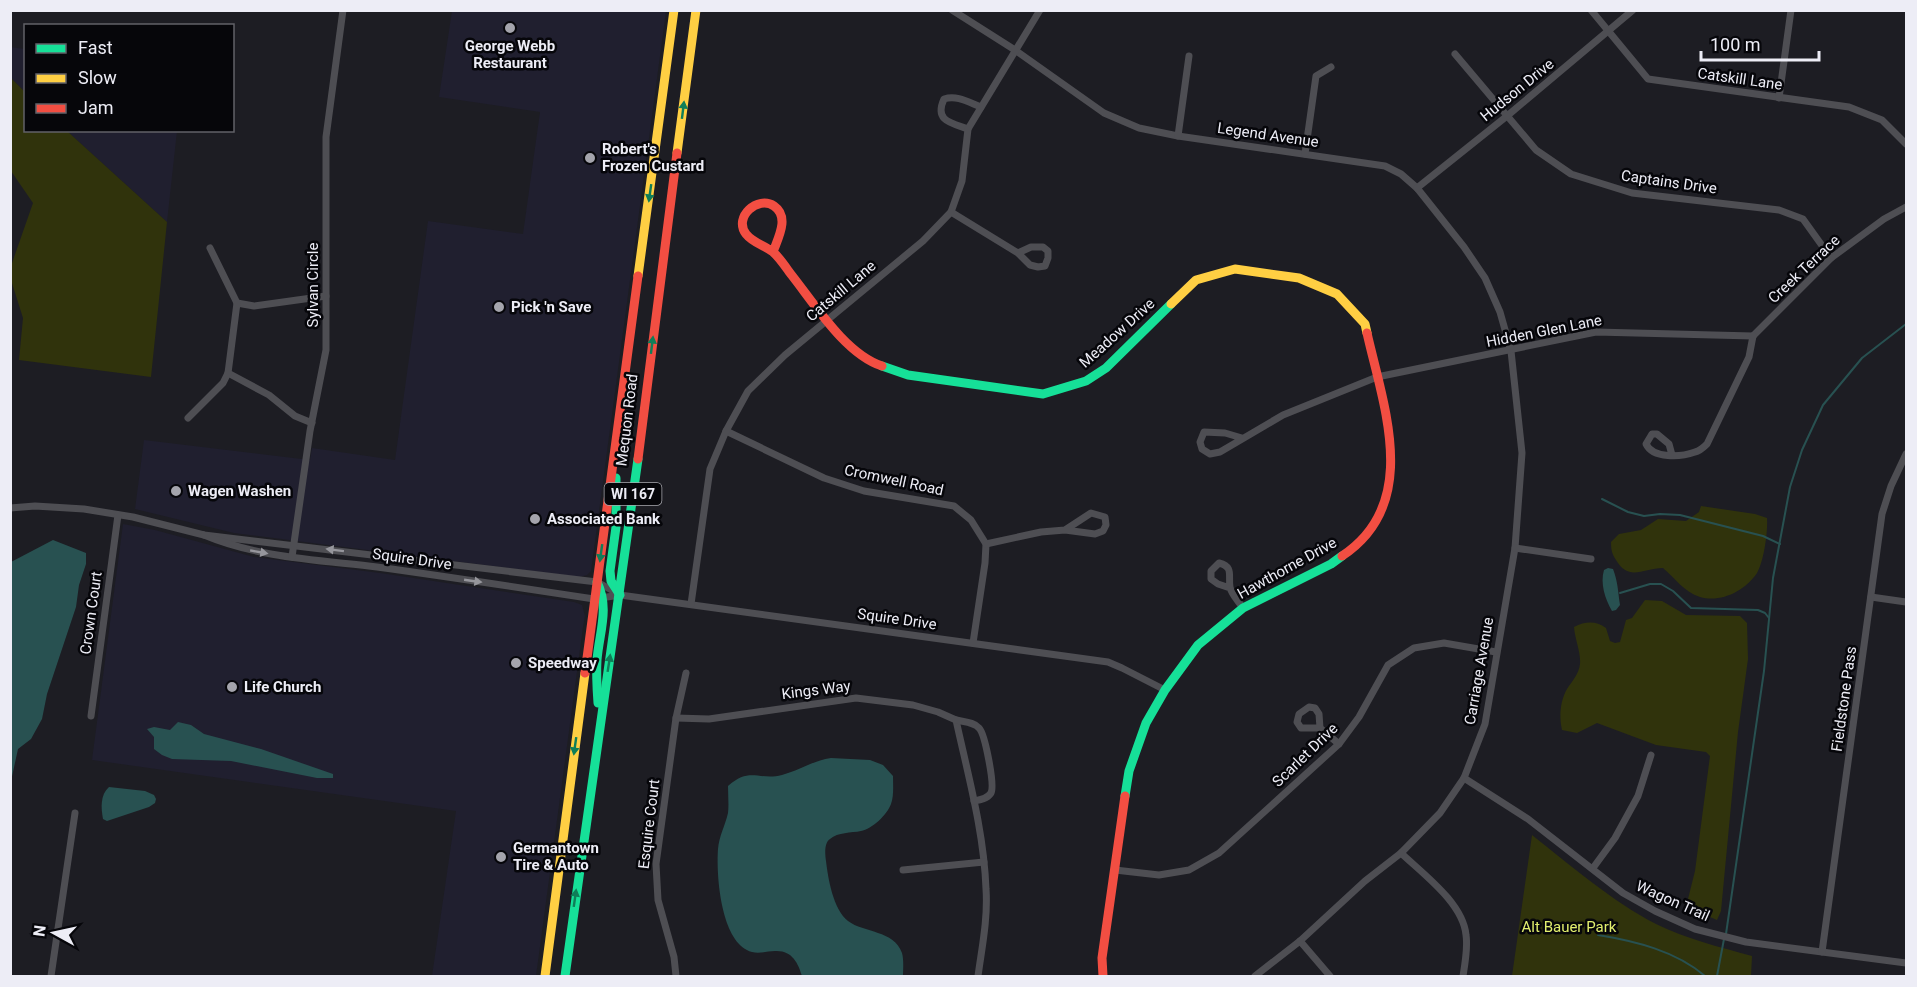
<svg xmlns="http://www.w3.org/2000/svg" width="1917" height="987" font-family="Roboto,sans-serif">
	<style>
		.built { fill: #201f2f }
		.green { fill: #30330c }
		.water { fill: #285151 }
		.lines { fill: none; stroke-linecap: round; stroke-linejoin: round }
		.stream { stroke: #285151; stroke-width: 2 }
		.street { stroke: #4e4e53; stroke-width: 7 }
		.fast { stroke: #16e098; stroke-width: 9 }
		.slow { stroke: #ffcf43; stroke-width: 9 }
		.jam { stroke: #f24e42; stroke-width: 9 }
		.oneway { fill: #0f7e58 }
		.oneway2 { fill: #96969c }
		.poi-dot { fill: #a4a4ac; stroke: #06060a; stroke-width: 2 }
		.labels { text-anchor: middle; stroke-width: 5; stroke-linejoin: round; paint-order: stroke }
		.shield { fill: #06060a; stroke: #a8a8af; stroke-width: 1.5 }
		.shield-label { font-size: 14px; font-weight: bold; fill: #ededf6 }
		.poi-label { font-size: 15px; font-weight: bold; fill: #ededf6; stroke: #06060a; text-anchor: start }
		.street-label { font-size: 15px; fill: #ededf6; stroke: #06060a }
		.park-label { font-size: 15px; fill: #e2ef6e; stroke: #06060a }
	</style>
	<rect width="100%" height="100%" fill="#1d1d23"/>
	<g class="built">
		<path d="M452,11H666L591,571L587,575L579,577L234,533L135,509L144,440L310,460L312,448L395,460L428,221L523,234L540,112L439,97Z"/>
		<path d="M10,47L25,49V92L11,78Z"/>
		<path d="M67,131H177L167,222Z"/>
		<path d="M123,524L155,530L254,557L380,573L574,602L582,605L585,616L583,627L536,976H432L456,811L92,760Z"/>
	</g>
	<g class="green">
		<path d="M11,78L25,92L26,130L67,131L167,222L151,377L19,360L23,318L11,280V266L33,203L11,171Z"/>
		<path d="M1701,506L1755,514L1767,518C1768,531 1764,561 1757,573C1745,591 1721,603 1700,597C1684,592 1675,578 1663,568C1643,568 1629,582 1616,560C1612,554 1611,550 1611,542L1619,534L1641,530L1658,519L1686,521L1699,512Z"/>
		<path d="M1645,600L1662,601L1686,615L1740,616L1747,623L1748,659L1738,732L1721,911L1717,920L1691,909L1688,899L1695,871L1710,756L1706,752L1656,745L1597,723L1577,733L1562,730C1559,717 1560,701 1567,689C1572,681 1579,674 1580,664C1581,652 1575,640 1574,627C1586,621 1596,621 1606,628L1610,641L1615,643L1620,642L1626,620L1632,618Z"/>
		<path d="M1532,835C1570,865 1613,902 1656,924C1686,939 1720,947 1752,956L1751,976H1512Z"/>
	</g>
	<g class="water">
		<path d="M53,540L86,553V564L79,585L76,607L47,694L42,719L31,739L18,749L11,781V562Z"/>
		<path d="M1608,568L1613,569C1618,582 1618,592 1620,605L1616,610L1612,611C1605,599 1600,583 1604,570Z"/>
		<path d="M178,722L191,725L204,734L261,749L333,774V778H317L231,761L172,759L162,755L154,749V737L147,729L154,727L170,730Z"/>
		<path d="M831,758L870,760L883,765L893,776C893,785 894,796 891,804C887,815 872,829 861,831C851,833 838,832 830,839C824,843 825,854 826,861C828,878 833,909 848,921C864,933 894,930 902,953C904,960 903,970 903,976H802C798,963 792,950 775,951C767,951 760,954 752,952C721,944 716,876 718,849C719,836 725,826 728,813C729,805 728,795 728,786C750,766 759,781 782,775C800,770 812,761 831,758Z"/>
		<path d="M109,787L145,791L154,795L156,799L155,803L149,807L107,821L103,819C101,808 100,795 109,787Z"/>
	</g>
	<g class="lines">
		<g class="stream">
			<path d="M1602,499L1628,512L1644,516L1660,514L1680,515L1763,536L1780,544"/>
			<path d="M1620,593L1650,584H1661L1673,591L1691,608L1758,610L1765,613L1769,618"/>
			<path d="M1726,934L1764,671L1773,578L1790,487L1802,450L1823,405L1862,358L1906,324"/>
			<path d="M1598,935C1635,941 1676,951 1705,976"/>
			<path d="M1717,976L1724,939"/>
		</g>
		<g class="street">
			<path d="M952,10L1015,50L1104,113L1139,128L1178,136L1385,166L1401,174L1417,188L1464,247L1485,278L1500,312L1511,351L1522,453L1515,548L1485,724L1464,778L1440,813L1401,853L1365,881L1300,941L1255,976"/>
			<path d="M1591,10L1648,79L1849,107L1882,120L1906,144"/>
			<path d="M1455,54L1536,150L1571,174L1632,193L1779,210L1803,219L1831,258"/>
			<path d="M1779,98L1791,10"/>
			<path d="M968,129C951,123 934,121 944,99C957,95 968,102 981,107"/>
			<path d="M1178,136L1189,56"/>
			<path d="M1305,154L1316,76L1331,67"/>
			<path d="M1417,188L1507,116L1633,10"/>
			<path d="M951,212L1018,253L1030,265L1038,267L1045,266L1048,258V251L1043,247H1031L1018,253"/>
			<path d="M237,303L254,306L326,296"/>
			<path d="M1753,336L1831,258L1884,219L1906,207"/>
			<path d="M228,373L269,395L295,416L312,423"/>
			<path d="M188,418L223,383L228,373L237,303L210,248"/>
			<path d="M726,431L824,478L864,491L954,506L971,520L986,544L985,563L973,643"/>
			<path d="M1242,438L1225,433L1204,432L1200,442L1202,449L1210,454L1220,452L1283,415L1377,377L1596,332L1753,336"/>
			<path d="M1672,455L1669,444L1657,434H1652L1646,444C1653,459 1681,457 1695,452C1700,451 1704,447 1707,444L1749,357L1753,336"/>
			<path d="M10,508L35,506L84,509L133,517L204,535L597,582L617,593"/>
			<path d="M204,535C259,558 319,560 377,567C450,577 522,588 594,599L620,595L1108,662L1122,668L1165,690"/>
			<path d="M986,544L1041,532L1065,530L1095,534L1103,531L1106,525L1105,517L1091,513L1065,530"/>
			<path d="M1515,548L1591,559"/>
			<path d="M292,557L310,431L326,350V137L343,10"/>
			<path d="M1230,588L1218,584L1211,579V571L1219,563C1234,567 1228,575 1230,587C1231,594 1239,602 1243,608"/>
			<path d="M1871,597L1906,602"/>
			<path d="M691,604L710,469L726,431L748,391L785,355L923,241L951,212L962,181L968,129L1040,10"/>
			<path d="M91,716L118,515"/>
			<path d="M676,718L709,719L856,698L913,705L938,712L956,720C968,775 984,832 986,889C988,918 982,947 978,976"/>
			<path d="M956,720C964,722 974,722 979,728C985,734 995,785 991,793C987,799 980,800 974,801"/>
			<path d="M1320,728L1319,714L1315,708L1309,707L1299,714L1297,722L1301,728H1320L1339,744"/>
			<path d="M1464,778L1528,819L1623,893L1655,911L1695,929L1746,942L1906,963"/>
			<path d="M1401,853C1423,874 1463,903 1466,935C1468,948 1465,963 1463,976"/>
			<path d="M1593,868L1615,838L1638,796L1651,755"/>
			<path d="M903,870L984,862"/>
			<path d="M1115,870L1159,875L1189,870L1219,853L1339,744L1359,717L1388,665L1414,648L1444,643L1496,652"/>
			<path d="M1300,941L1330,976"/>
			<path d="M1822,952L1882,514L1891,486L1906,454"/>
			<path d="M51,976L75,813"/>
			<path d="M676,976L674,957L658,900L656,864L676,718L686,673"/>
		</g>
		<g class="fast">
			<path d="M882,366L908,375L1043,394L1086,381L1106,368L1171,304"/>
			<path d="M616,478V527L610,571L611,581L620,595"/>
			<path d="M597,582C610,609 599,633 597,660C596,675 597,689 598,703"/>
			<path d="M1125,796L1129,771L1146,723L1165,690L1198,645L1243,608L1331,564L1342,556"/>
			<path d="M565,976L638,459"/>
		</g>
		<g class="slow">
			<path d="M677,153L696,10"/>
			<path d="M638,276L674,10"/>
			<path d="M1171,304L1196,280L1235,269L1299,278L1337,294L1365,324L1367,333"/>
			<path d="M545,976L585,673"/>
		</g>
		<g class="jam">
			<path d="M773,252C778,238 790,217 774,206C758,195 733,217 746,234C753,243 764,245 773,252C779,257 785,266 790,273C814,303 845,354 882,366"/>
			<path d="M638,459L677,153"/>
			<path d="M1342,556C1421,504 1384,408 1367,333"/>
			<path d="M585,673L638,276"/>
			<path d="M1103,976L1102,958L1125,796"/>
		</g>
	</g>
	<defs><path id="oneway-solid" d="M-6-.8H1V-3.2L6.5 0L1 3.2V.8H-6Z" transform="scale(1.5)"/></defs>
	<g class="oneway">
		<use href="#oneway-solid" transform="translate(683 110) rotate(-83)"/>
		<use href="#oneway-solid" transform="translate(650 193) rotate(98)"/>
		<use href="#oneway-solid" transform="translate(652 345) rotate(-83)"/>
		<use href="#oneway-solid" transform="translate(601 553) rotate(98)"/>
		<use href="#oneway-solid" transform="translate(609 663) rotate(-81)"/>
		<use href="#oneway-solid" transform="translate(575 746) rotate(98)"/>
		<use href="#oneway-solid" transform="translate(575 898) rotate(-82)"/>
	</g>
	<g class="oneway2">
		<use href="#oneway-solid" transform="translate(335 550) rotate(-173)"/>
		<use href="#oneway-solid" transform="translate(259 552) rotate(10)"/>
		<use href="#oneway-solid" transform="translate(473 581) rotate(8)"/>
	</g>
	<g class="poi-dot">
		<circle cx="510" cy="28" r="6"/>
		<circle cx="590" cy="158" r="6"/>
		<circle cx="499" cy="307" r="6"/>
		<circle cx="176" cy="491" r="6"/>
		<circle cx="535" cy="519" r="6"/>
		<circle cx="516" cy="663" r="6"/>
		<circle cx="232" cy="687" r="6"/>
		<circle cx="501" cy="857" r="6"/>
	</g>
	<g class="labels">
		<rect class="shield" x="604.5" y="483" width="57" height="22" rx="4.5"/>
		<g class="shield-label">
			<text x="633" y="499">WI 167</text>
		</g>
		<g class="poi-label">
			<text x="510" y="51" text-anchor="middle">George Webb<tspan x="510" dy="17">Restaurant</tspan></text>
			<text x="602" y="154">Robert's<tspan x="602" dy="17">Frozen Custard</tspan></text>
			<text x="511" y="312">Pick 'n Save</text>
			<text x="188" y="496">Wagen Washen</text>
			<text x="547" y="524">Associated Bank</text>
			<text x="528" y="668">Speedway</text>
			<text x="244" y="692">Life Church</text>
			<text x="513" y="853">Germantown<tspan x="513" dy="17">Tire &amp; Auto</tspan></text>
		</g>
		<g class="street-label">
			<text transform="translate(1740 79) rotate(8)" y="5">Catskill Lane</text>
			<text transform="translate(1517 90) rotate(-39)" y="5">Hudson Drive</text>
			<text transform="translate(1268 135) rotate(8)" y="5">Legend Avenue</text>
			<text transform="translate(1669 182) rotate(8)" y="5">Captains Drive</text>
			<text transform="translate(1804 269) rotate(-43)" y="5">Creek Terrace</text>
			<text transform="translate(313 285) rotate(-90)" y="5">Sylvan Circle</text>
			<text transform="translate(841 291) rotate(-40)" y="5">Catskill Lane</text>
			<text transform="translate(1544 331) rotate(-11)" y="5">Hidden Glen Lane</text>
			<text transform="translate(1117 333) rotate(-42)" y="5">Meadow Drive</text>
			<text transform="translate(627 420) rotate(-83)" y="5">Mequon Road</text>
			<text transform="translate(894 480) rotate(12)" y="5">Cromwell Road</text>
			<text transform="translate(412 559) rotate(8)" y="5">Squire Drive</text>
			<text transform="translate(1287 568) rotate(-29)" y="5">Hawthorne Drive</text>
			<text transform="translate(91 613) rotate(-82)" y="5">Crown Court</text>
			<text transform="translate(897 619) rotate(8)" y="5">Squire Drive</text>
			<text transform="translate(1479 671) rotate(-80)" y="5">Carriage Avenue</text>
			<text transform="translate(816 690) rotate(-7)" y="5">Kings Way</text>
			<text transform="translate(1844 699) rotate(-82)" y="5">Fieldstone Pass</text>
			<text transform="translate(1305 755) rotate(-44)" y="5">Scarlet Drive</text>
			<text transform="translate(649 824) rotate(-83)" y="5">Esquire Court</text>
			<text transform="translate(1673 901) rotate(24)" y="5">Wagon Trail</text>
		</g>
		<g class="park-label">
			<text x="1569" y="932">Alt Bauer Park</text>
		</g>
	</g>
	<rect width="1917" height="987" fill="none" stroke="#ededf6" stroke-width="24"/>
	<rect x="24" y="24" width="210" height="108" fill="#06060a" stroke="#626268" stroke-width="1.5"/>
	<rect x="36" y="44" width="30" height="9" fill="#16e098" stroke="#626268" stroke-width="1.5"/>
	<text x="78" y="54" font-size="18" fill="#ededf6">Fast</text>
	<rect x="36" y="74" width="30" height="9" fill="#ffcf43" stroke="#626268" stroke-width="1.5"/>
	<text x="78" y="84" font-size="18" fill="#ededf6">Slow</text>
	<rect x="36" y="104" width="30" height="9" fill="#f24e42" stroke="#626268" stroke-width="1.5"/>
	<text x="78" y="114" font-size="18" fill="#ededf6">Jam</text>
	<g transform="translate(54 933) rotate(278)" stroke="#06060a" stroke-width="4.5" paint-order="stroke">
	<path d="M0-4.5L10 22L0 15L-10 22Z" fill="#ededf6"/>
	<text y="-9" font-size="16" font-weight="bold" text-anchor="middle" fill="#ededf6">N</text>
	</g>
	<path d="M1701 51v9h118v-9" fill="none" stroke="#ededf6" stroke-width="3"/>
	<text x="1710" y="51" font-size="18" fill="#ededf6" stroke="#06060a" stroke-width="4.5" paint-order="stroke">100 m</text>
</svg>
